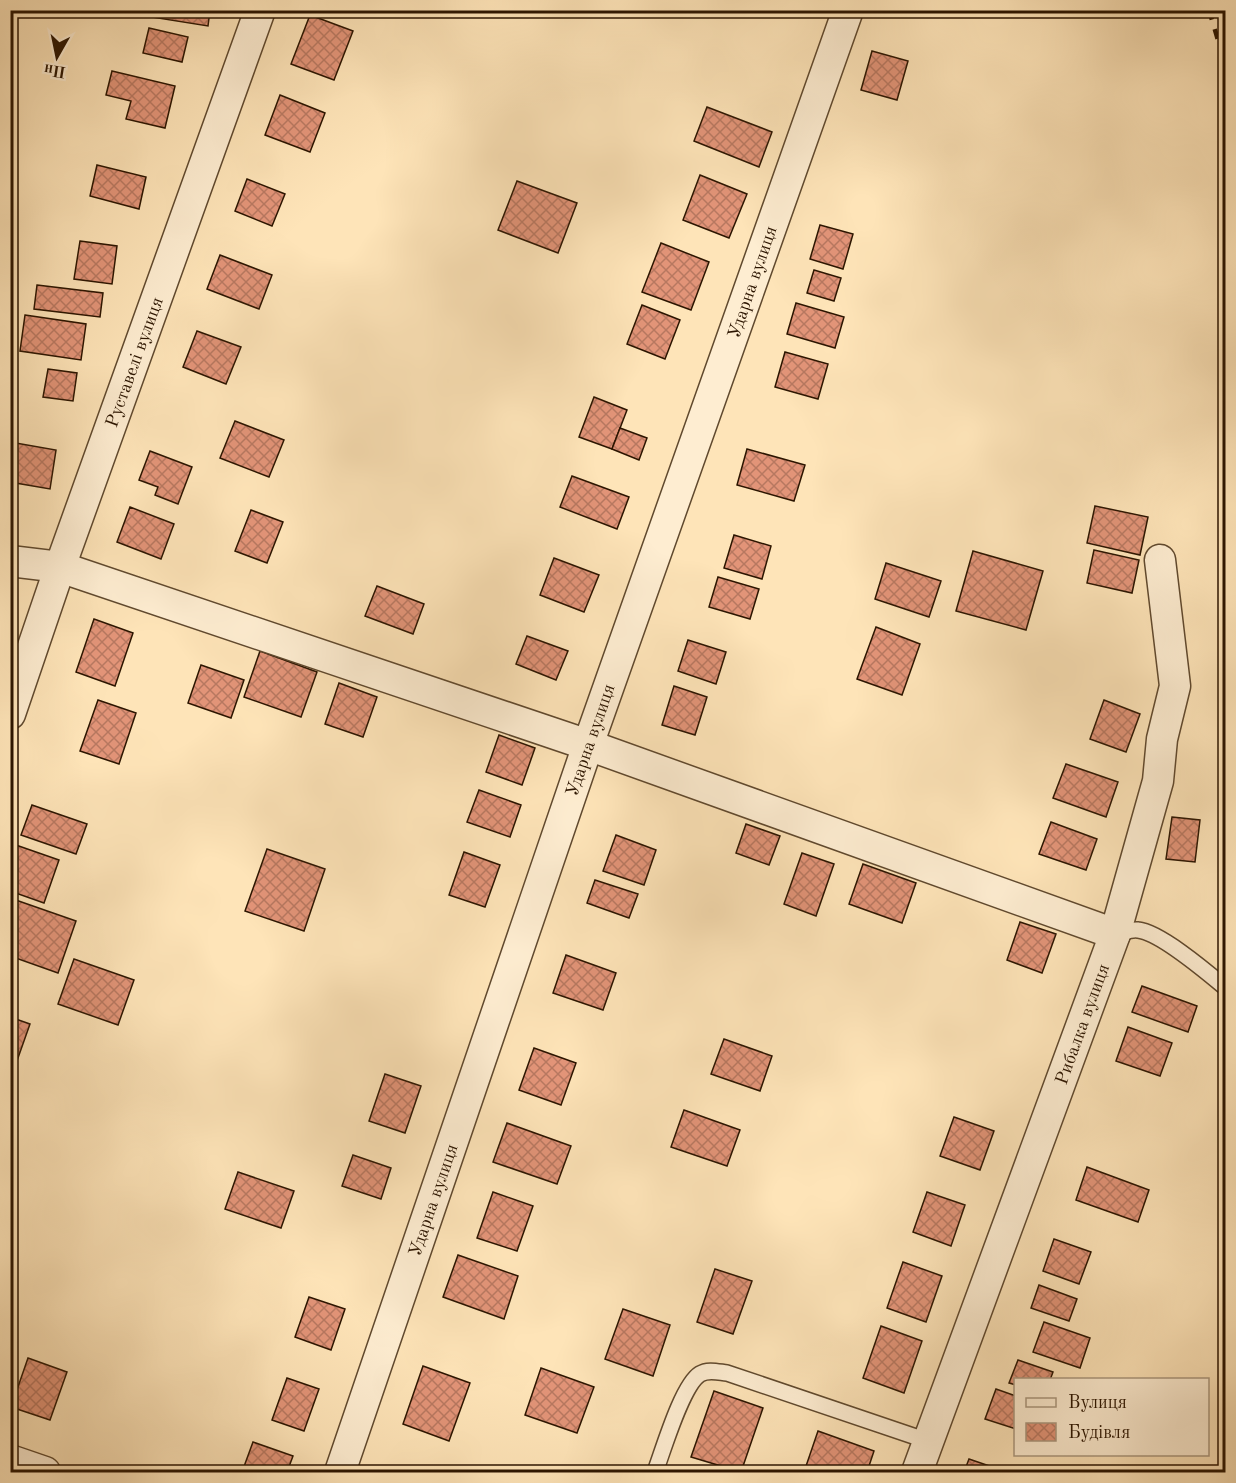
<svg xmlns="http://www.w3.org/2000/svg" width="1236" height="1483" font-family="'Old Standard TT',serif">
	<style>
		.building { fill: url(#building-cross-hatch); stroke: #2c1500; stroke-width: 1.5 }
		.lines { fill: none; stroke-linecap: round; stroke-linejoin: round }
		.service-casing { stroke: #60492e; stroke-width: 18 }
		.minor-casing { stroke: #60492e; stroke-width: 33 }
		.service { stroke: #feedd1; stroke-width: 15 }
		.minor { stroke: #feedd1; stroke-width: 30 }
		.rail { stroke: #2c1500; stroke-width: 4.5; stroke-dasharray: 10 10; stroke-linecap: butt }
		.labels { text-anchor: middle; stroke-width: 4.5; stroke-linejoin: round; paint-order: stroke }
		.street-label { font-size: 18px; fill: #2c1500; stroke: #feedd1 }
	</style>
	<defs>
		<pattern id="building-cross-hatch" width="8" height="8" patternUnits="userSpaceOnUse" patternTransform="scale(1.5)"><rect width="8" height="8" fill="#e29478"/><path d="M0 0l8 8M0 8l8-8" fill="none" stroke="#b77860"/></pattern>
	</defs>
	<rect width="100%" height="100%" fill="#fee4b8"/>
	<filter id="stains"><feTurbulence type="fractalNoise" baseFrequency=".00333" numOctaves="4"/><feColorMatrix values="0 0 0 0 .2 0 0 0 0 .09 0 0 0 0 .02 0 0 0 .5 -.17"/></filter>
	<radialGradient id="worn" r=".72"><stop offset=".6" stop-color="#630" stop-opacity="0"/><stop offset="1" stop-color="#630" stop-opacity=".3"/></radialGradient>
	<g class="building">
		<path d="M10,10H14L10,33Z"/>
		<path d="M146,10H210L208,26L145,16Z"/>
		<path d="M310,15L353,31L334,80L291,64Z"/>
		<path d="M149,28L188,37L182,62L143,53Z"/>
		<path d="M872,51L908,61L897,100L861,90Z"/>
		<path d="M112,71L175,86L165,128L126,119L131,101L106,95Z"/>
		<path d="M280,95L325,113L310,152L265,135Z"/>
		<path d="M707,107L772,132L759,167L694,141Z"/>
		<path d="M97,165L146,177L139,209L90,196Z"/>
		<path d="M700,175L747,194L729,238L683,220Z"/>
		<path d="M247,179L285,194L272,226L235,211Z"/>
		<path d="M517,181L577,203L558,253L498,230Z"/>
		<path d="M820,225L853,234L843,269L810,259Z"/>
		<path d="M80,241L117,246L112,284L74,279Z"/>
		<path d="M661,243L709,262L691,310L642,292Z"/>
		<path d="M220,255L272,275L259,309L207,289Z"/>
		<path d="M814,270L841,278L834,301L807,293Z"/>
		<path d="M37,285L103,293L100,317L34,309Z"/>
		<path d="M796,303L844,317L835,348L787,334Z"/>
		<path d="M642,305L680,320L665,359L627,344Z"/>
		<path d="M25,315L86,324L81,360L20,351Z"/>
		<path d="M197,331L241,347L226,384L183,367Z"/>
		<path d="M785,352L828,364L818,399L775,387Z"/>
		<path d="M48,369L77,373L73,401L43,397Z"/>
		<path d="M594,397L627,410L612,449L579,437Z"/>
		<path d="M235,421L284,440L269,477L220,458Z"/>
		<path d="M620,428L647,438L639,460L612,449Z"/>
		<path d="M10,442L56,450L50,489L10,482Z"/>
		<path d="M747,449L805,465L794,501L737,485Z"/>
		<path d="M150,451L192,467L178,504L155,495L158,487L139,480Z"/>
		<path d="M572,476L629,497L617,529L560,507Z"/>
		<path d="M1095,506L1148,517L1140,555L1087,543Z"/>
		<path d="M130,507L174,524L161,559L117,542Z"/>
		<path d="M251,510L283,522L267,563L235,551Z"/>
		<path d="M734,535L771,546L762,579L724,568Z"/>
		<path d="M1094,550L1139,560L1132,593L1087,583Z"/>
		<path d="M973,551L1043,571L1026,630L956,611Z"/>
		<path d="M554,558L599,575L584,612L540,595Z"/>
		<path d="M886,563L941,581L929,617L875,599Z"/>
		<path d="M718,577L759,589L750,619L709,607Z"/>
		<path d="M377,586L424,604L413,634L365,616Z"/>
		<path d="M94,619L133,633L115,686L76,672Z"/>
		<path d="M876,627L920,644L902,695L857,679Z"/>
		<path d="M527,636L568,651L556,680L516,664Z"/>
		<path d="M688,640L726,652L716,684L678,671Z"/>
		<path d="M260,651L317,672L301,717L244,697Z"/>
		<path d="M201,665L244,680L231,718L188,703Z"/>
		<path d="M339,683L377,697L363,737L325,724Z"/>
		<path d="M674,686L707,697L695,735L662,725Z"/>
		<path d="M98,700L136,713L119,764L80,751Z"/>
		<path d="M1104,700L1140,714L1126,752L1090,739Z"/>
		<path d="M499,735L535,748L522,785L486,772Z"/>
		<path d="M1066,764L1118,782L1106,817L1053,798Z"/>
		<path d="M479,790L521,805L510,837L467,822Z"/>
		<path d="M32,805L87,824L76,854L21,835Z"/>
		<path d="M1172,817L1200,820L1195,862L1166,859Z"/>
		<path d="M1051,822L1097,839L1086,870L1039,854Z"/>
		<path d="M746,824L780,836L769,865L736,853Z"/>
		<path d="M616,835L656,850L644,885L603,871Z"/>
		<path d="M13,844L59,860L44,903L10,891V853Z"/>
		<path d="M267,849L325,869L304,931L245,911Z"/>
		<path d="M464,852L500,865L485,907L449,895Z"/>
		<path d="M802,853L834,864L816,916L784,904Z"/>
		<path d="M863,864L916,883L902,923L849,904Z"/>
		<path d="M595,880L638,894L629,918L587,903Z"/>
		<path d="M10,898L76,921L58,973L10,956Z"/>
		<path d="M1020,922L1056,934L1042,973L1007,960Z"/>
		<path d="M566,955L616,973L603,1010L553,993Z"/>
		<path d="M74,959L134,980L118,1025L58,1004Z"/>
		<path d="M1142,986L1197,1006L1188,1032L1132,1012Z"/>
		<path d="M10,1017L30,1024L13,1072L10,1071Z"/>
		<path d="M1128,1027L1172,1043L1160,1076L1116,1061Z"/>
		<path d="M724,1039L772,1056L760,1091L711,1074Z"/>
		<path d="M534,1048L576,1063L561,1105L519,1090Z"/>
		<path d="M385,1074L421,1086L405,1133L369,1121Z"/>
		<path d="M684,1110L740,1130L727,1166L671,1147Z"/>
		<path d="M954,1117L994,1131L980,1170L940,1156Z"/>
		<path d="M507,1123L571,1146L557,1184L493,1162Z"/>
		<path d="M353,1155L391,1168L381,1199L342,1186Z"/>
		<path d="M1087,1167L1149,1190L1138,1222L1076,1200Z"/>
		<path d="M238,1172L294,1191L281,1228L225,1209Z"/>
		<path d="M493,1192L533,1206L517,1251L477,1238Z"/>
		<path d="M927,1192L965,1205L951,1246L913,1232Z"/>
		<path d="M1054,1239L1091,1252L1079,1284L1043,1271Z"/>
		<path d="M458,1255L518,1276L504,1319L443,1297Z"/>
		<path d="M903,1262L942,1276L926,1322L887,1308Z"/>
		<path d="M715,1269L752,1281L733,1334L697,1322Z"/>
		<path d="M1039,1285L1077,1299L1069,1321L1031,1308Z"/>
		<path d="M309,1297L345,1309L331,1350L295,1337Z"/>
		<path d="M623,1309L670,1325L653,1376L605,1359Z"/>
		<path d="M1044,1322L1090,1338L1080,1368L1033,1352Z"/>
		<path d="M881,1326L922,1341L904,1393L863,1378Z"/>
		<path d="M28,1358L67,1372L50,1420L11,1407Z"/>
		<path d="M1018,1360L1053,1372L1050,1380H1016V1385L1009,1383Z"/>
		<path d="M423,1366L470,1383L449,1441L403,1424Z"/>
		<path d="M541,1368L594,1387L577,1433L525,1415Z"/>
		<path d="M287,1378L319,1389L304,1431L272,1420Z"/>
		<path d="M996,1389L1016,1396V1429L985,1419Z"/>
		<path d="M714,1391L763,1408L741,1472L691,1457Z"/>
		<path d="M818,1431L874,1451L867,1472H804Z"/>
		<path d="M253,1442L293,1456L287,1472H242Z"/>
		<path d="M969,1459L1007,1472H964Z"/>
	</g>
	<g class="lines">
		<g class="service-casing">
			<g id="service">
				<path d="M1115,934C1122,933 1131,929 1138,930C1160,932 1208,973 1226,988"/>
				<path d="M655,1472C663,1451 682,1385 700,1374C708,1369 718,1372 727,1373L928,1441"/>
			</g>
		</g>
		<g class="minor-casing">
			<g id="minor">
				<path d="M10,561L60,567L588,745L1115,934"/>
				<path d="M10,714L60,567L260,10"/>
				<path d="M10,1460L45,1472"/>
				<path d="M340,1472L588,745L848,10"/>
				<path d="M917,1472L1115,934L1158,781L1162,739L1175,686L1160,560"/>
			</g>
		</g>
		<use href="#service" class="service"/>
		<use href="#minor" class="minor"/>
		<path class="rail" d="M1209,10L1226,67"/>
	</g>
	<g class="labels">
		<g class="street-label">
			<text transform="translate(752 282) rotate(-71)" y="6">Ударна вулиця</text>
			<text transform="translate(134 362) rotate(-70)" y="6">Руставелі вулиця</text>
			<text transform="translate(590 740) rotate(-71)" y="6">Ударна вулиця</text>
			<text transform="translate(1082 1024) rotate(-70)" y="6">Рибалка вулиця</text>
			<text transform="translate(433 1200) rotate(-71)" y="6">Ударна вулиця</text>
		</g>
	</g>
	<rect width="1236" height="1483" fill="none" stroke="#fee4b8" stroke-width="36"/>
	<rect x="12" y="12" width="1212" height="1459" fill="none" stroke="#2c1500" stroke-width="3"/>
	<rect x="18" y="18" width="1200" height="1447" fill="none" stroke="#2c1500" stroke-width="1.5"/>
	<rect x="1014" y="1378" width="195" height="78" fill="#feedd1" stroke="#aa977d" stroke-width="1.5"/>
	<rect x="1026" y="1398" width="30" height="9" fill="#feedd1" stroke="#aa977d" stroke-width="1.5"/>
	<text x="1068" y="1408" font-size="18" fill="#2c1500">Вулиця</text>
	<rect x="1026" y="1423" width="30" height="18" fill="url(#building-cross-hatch)" stroke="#aa977d" stroke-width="1.5"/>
	<text x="1068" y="1438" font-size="18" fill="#2c1500">Будівля</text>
	<g transform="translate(57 57) rotate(189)" stroke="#feedd1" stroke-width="4.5" paint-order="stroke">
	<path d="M0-4.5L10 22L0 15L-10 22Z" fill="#2c1500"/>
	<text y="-9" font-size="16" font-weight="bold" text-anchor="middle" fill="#2c1500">Пн</text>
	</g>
	<rect width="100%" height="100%" filter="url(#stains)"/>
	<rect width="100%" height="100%" fill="url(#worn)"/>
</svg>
